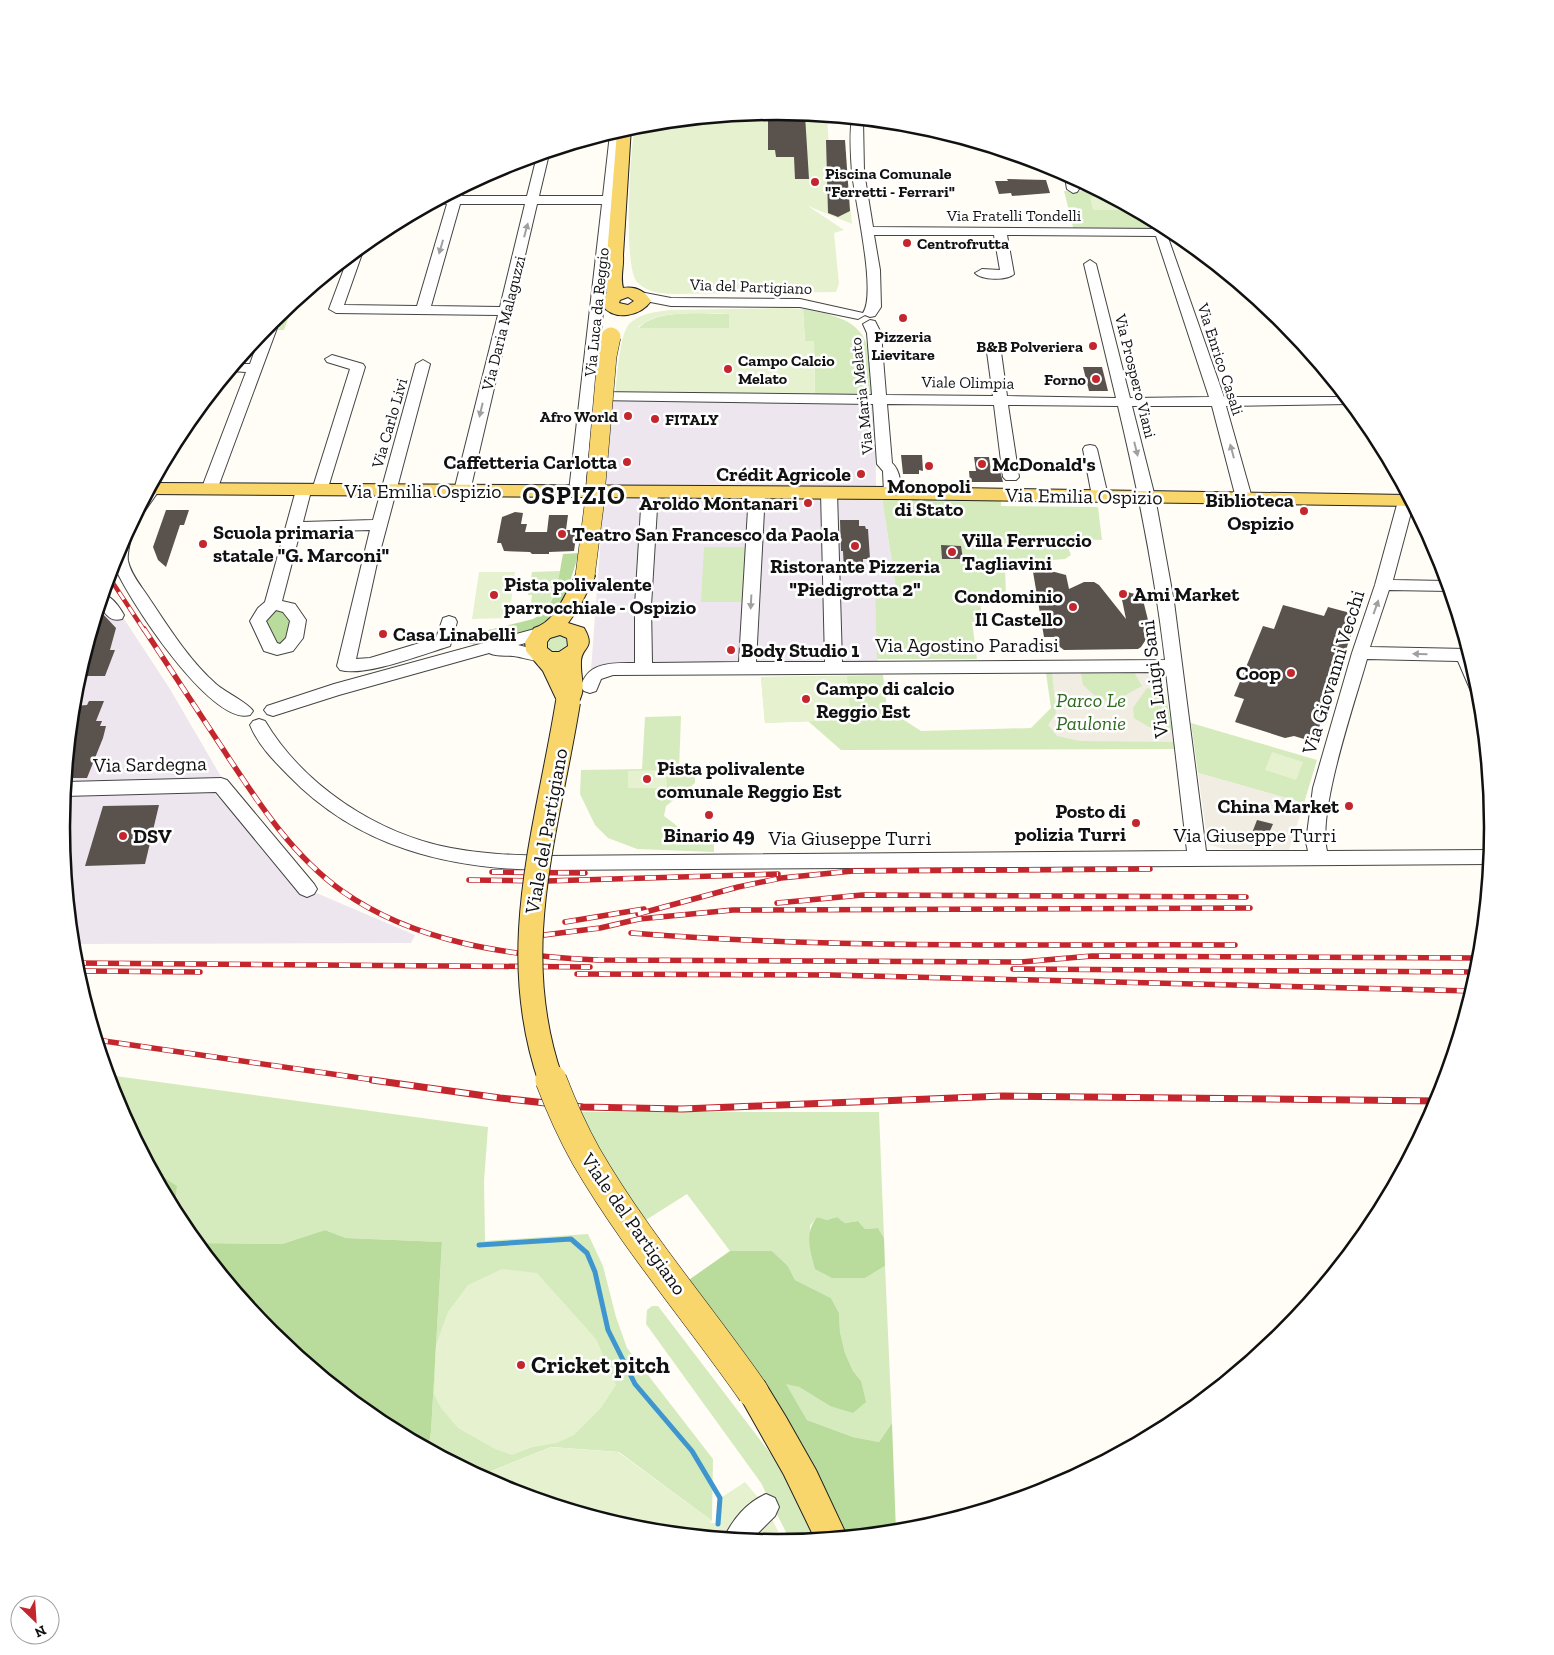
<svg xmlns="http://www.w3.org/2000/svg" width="1554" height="1655" font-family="'Zilla Slab',serif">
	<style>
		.industrial { fill: #eee6ef }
		.green { fill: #d5ebbd }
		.forest { fill: #b9dc9c }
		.pitch { fill: #e6f2cf; fill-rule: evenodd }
		.plaza { fill: #f1ede2 }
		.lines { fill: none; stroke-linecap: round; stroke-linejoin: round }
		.stream { stroke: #3f96cf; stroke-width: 5 }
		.building { fill: #5a524d }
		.minor-casing { stroke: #444; stroke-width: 2 }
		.major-casing { stroke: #222; stroke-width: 2 }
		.minor { fill: #fff; fill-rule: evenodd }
		.major { fill: #f9d66b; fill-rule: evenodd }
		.rail-far2-casing { stroke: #c4262e; stroke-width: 4.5 }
		.rail-far1-casing { stroke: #c4262e; stroke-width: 5.5 }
		.rail-casing { stroke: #c4262e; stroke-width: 7 }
		.rail-far2 { stroke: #fff; stroke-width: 3; stroke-dasharray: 9; stroke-linecap: butt }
		.rail-far1 { stroke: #fff; stroke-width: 4; stroke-dasharray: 11; stroke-linecap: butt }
		.rail { stroke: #fff; stroke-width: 5; stroke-dasharray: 14; stroke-linecap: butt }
		.major-bridge-far2-casing { stroke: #222; stroke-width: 20; stroke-linecap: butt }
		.major-bridge-far1-casing { stroke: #222; stroke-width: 26; stroke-linecap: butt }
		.major-bridge-casing { stroke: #222; stroke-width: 32; stroke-linecap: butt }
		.major-bridge-far2 { stroke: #f9d66b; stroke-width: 19 }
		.major-bridge-far1 { stroke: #f9d66b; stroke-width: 24 }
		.major-bridge { stroke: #f9d66b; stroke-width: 31 }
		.oneway { fill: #a0a0a0 }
		.poi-dot { fill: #c4262e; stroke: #fff; stroke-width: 2 }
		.labels { text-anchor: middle; stroke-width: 5; stroke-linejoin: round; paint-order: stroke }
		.far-poi-label { font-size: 16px; font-weight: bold; fill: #111; stroke: #fff; text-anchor: start }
		.far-street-label { font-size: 16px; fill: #111; stroke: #fff }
		.poi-label { font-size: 20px; font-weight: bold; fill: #111; stroke: #fff; text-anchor: start }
		.street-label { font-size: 20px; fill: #111; stroke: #fff }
		.park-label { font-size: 20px; font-style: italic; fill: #2f6b1f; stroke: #fff }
		.near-poi-label { font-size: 24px; font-weight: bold; fill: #111; stroke: #fff; text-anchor: start }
		.district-label { font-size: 25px; font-weight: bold; letter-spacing: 1px; fill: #111; stroke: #fff }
		.rim { fill: none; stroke: #111; stroke-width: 2.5 }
	</style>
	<rect width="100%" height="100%" fill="#fffdf5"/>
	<g class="industrial">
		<path d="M611,400L875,401L876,487L882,498L897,597H875L878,667L591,670Z"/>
		<path d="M101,602H113L170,689L223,780L104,783L215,794L307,889L415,935L411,943L73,944L61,827L75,688Z"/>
	</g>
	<g class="green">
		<path d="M1064,191H1097L1176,233L1074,231Z"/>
		<path d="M294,302L284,330H264L271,321Z"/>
		<path d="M803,309C825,313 858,318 866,343C871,359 871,378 874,394H815L814,342L805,341Z"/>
		<path d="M729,314V328L638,329C654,308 704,314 729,314Z"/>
		<path d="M882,498L1001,499V506L1098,507L1102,540L1078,539L1067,545L1071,555L1065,559L1052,560L1051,565L1022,558V566H1005L1006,597H979L983,622H972L977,659H877L875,596H897Z"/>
		<path d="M704,547H746L745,602H701Z"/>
		<path d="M560,571L558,587L550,603H531L532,595H528L532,572Z"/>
		<path d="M556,635H563L569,642L567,650L554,654L547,649C545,641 550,638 556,635Z"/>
		<path d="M1161,671L1176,749L841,750L808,721L765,723L761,677L883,675L887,709L921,731L1031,728L1051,708L1046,673Z"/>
		<path d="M681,716L679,770H695V783L666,806L664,816C681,828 695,846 714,832V852L637,849L608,838L595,825L580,794L581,770L642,769L645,717Z"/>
		<path d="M1191,723L1317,760L1304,803L1198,773Z"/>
		<path d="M108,1075L488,1127L484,1181L485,1241L588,1234L603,1266L616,1317L627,1348L713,1459L712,1521L619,1452L551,1447L479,1476L428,1449L431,1432L442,1242L346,1238L325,1230L282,1244L196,1243C176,1218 175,1218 177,1186L161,1175H155L116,1101Z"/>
		<path d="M575,1112H879L884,1238L878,1228L865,1229L858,1221L845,1223L837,1217L827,1220L817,1217L810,1226V1232L865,1278L885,1266L892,1423L879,1442L853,1437L807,1420L785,1383L799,1387L830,1406L861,1381L853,1371L845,1353L840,1332L839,1313L831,1298L795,1280L788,1266L772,1251H730L687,1194L638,1225Z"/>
		<path d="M652,1306H658L783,1470L816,1539L791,1542L761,1483L646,1324L647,1310Z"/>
	</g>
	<g class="forest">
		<path d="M579,553C572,574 567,597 555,615C542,634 497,640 476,645L467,643L466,638L468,635L533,619C558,607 558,578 563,554Z"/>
		<path d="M275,610H281L292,616L290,641L276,646L264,618Z"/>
		<path d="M155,1175H161L177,1186L175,1213Z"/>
		<path d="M817,1217L827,1220L837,1217L845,1223L858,1221L865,1229L878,1228L884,1238L885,1266L865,1278H832L815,1269C810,1249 804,1234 817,1217Z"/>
		<path d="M325,1230L346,1238L442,1242L431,1432L428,1449L379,1422L271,1333L196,1243L282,1244Z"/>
		<path d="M730,1251H772L788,1266L795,1280L831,1298L839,1313L840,1332L845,1353L853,1371L861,1381L866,1402L853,1413L830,1406L799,1387L786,1384L807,1420L853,1437L879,1442L892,1423L896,1532L838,1537L795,1440L683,1284Z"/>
	</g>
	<g class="pitch">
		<path d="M777,112L827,117L830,159L845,158L852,224L808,206L844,230L834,233L839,284L836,292L673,294C659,293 648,293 637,282C623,267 630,150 635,126Z"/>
		<path d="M1090,197H1108L1133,210H1093Z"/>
		<path d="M786,308L803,309L805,341H814L815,394L615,395C617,379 619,333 630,323C641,313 656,312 670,310ZM729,314V328H638C653,309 706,313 729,314Z"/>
		<path d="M479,572H515L509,618L472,619Z"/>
		<path d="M847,676L851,720L765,723L761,677Z"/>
		<path d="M1272,752L1303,762L1296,780L1265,770Z"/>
		<path d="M666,770L667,788H628V771Z"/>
		<path d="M502,1269L537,1273L596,1339L616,1385L601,1408L574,1435L557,1443L533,1447L512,1455L495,1449L458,1428L441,1408L434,1394L436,1345L448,1312L468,1285Z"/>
		<path d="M551,1447L618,1452L712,1521L709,1522L717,1524L722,1497L745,1482L766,1507L784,1543L637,1529L503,1489L479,1476Z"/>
	</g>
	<g class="plaza">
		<path d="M1161,671L1164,693L1147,688L1133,708L1134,718L1149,727L1164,731L1172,730L1175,742L1080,741L1057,736L1048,725L1056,713L1052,673H1081L1083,685L1093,694L1106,701L1122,697L1142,686L1134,672Z"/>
		<path d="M1198,773L1304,803L1289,850L1224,849L1210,845L1207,838Z"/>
	</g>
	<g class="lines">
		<path class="stream" d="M479,1245L571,1239L587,1253L595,1272L608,1330L635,1384L692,1451L720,1498L718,1524"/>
	</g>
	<g class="building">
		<path d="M768,115H805L809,179H795L794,157H776L775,150H768Z"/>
		<path d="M826,140H845L850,211L838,217L828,213Z"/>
		<path d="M1007,179L1046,180L1050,193L1012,196L1011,193L999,194L995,181H1008Z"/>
		<path d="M1083,367H1102L1108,391H1089Z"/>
		<path d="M901,455H922L923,471L919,470V474H903Z"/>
		<path d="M974,457H989L991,471H1000L1003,482H970L969,471H976Z"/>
		<path d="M166,510H189L184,525H180L166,567L158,560L153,547Z"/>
		<path d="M515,512L523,513L521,524H527L525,532H547L549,515H568L566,530H577L574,551L549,552V554H532L530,552L504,551L501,543H497L502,517Z"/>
		<path d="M840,520H859V526H865L866,529H868L870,559H863V570H844L843,551H841Z"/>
		<path d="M941,545L961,546L963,559H942Z"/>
		<path d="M1032,566L1066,575L1069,589L1084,582H1094L1099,585L1126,619L1120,590L1142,596L1151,632L1141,647L1138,649L1064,650L1056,644L1054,637H1044Z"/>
		<path d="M1283,605L1324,616L1328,607L1358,615L1314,742L1294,736L1285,738L1235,722L1244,699L1234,696L1263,626L1274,629Z"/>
		<path d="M98,613H102L116,628L110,650H115L105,676H79Z"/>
		<path d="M89,701H104L96,721H102L100,726H106L103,738L87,778H66L73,706L87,705Z"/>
		<path d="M159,805L145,864L85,866L103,806Z"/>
		<path d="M1257,820L1273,824L1269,833H1252Z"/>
	</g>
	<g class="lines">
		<g class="minor-casing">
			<g id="minor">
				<path d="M852,119L863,120L864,172L873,227L1165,229L1224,397H1345L1351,404L1226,406L1252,498L1249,501H1239L1236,498L1212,406H1132L1155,497L1174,602L1206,851H1308L1306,842L1313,788L1352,653L1375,585L1398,501L1401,498L1406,496L1413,505L1393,580L1446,581L1450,591L1389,590L1370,647L1467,649L1479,688L1480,698L1473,696L1458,661L1367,659C1355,702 1317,811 1327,851L1490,850L1489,864L545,870C448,869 359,848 289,776C274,761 258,745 250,725L253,721L259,719L265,721C303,785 377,834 451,848C482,854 513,855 545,856L1187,851L1166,672L613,675L601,679L596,691L590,693L584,691L581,687C587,661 614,663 635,663V606L642,492L645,489H655L658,492L651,606L652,663L739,662L749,492L752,489H762L765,492L756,662H825L821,492L824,489H834L837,492L842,662L1165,660C1155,574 1138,490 1118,406L1008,405L1019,477L1016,480H1006L1003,477L994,405L887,404L892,463C900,470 903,487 897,496H887L884,493L883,471L877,464L873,404L594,400L585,491L582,494H572L569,491L602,204H537L470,491L467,494H457L454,491L498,315L336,313L329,309L348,258L360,248L363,251L344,305L417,306L447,204L436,202L461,189L463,191L462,196H527L537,156L548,153L549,154L539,196H603L610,134L621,131L595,392L872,395L867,333L863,324L870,320L875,321L881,333L886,395L993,396L987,352L994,348L1001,352L1007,396L1116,398L1084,264L1090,260L1096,264L1130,398L1209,397L1156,236L1007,235L1014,274C1007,281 981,280 975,273L982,269L1000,270L994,235H874L880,270L881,307L875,316L870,317L865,315L858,319L800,307L671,306L635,299L633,296L635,293L640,292L671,298L800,299L863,313C877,293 855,201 852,173C851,156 849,135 852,119ZM460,204H525L500,307L431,306Z"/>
				<path d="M924,128L935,131L936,133L934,135H926Z"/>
				<path d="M1067,175L1078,181L1079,189L1077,192L1073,193L1067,189L1065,177Z"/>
				<path d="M269,324L275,325L277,328L217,490L214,493H204L201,490L246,372L230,371L236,364H250L261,333Z"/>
				<path d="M332,355L363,364L365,367L327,491L324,494H314L311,491L303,522L373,520L416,364L423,360L430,364L377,563L356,659L370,658L436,638L443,618L449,616L455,618L457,622L450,646C423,654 366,677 340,670L337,666L370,530L300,532L282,601L295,604L306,620L303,638L293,651L277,655L264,651L250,621L258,608L265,602L296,490L299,487H309L312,490L350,369L327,362L325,359ZM276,610L283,612L290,621L286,638L280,644L277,643L266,621Z"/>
				<path d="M1090,445L1095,446L1097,449L1108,496L1105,499H1095L1092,496L1083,449L1085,446Z"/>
				<path d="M153,484L157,486L160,489L144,512L137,513Z"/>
				<path d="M124,538L130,542C129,548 127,555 128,561C131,575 142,587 149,598C169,628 189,660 216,684C225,692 248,703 253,711L250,715C211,727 125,595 113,563Z"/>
				<path d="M103,594C112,596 120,608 124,615L122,619C110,622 107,615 100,607Z"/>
				<path d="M542,627L548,629L550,633L548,637L518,645L546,652L548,656L546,660C535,663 524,657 513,656C505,655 497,657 489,653L339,695L273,716L267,714L264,710L267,706L334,684Z"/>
				<path d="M221,778L227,780L314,884L317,889L314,894L307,897L300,894L216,792L64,796L66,782Z"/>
				<path d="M766,1494L775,1498L779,1507L775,1516L750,1541L724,1538C732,1520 747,1502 766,1494Z"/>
			</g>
		</g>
		<g class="major-casing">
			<g id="major">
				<path d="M631,127L623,255C624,267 620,276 623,288C635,286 645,291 651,301C641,316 614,322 602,305L604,297L607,293L604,276L608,268L607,255L617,132ZM628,297L634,301L628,305L619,303L620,300Z"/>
				<path d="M153,483L892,487L1407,495L1413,506L892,499L147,494Z"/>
				<path d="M585,569L592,571L595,576L580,606L568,623L584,628C596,649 582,646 581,661C580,681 588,687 576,707L568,710L560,707L543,671L526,651L525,642L534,628C558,621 566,590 578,571ZM560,635L567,638L568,646L559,652H552L547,648V642L550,638Z"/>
				<path d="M753,1377L764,1381L786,1417L816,1470L847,1536L815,1539L784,1475L737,1392L742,1381Z"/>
			</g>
		</g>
		<use href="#minor" class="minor"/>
		<use href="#major" class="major"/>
		<g class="rail-far2-casing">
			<path id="rail-far2" d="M109,577L144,630"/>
		</g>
		<g class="rail-far1-casing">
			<g id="rail-far1">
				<path d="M144,629C169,667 194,705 219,743C254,796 289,853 342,891C415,943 511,956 598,960L1021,962L1092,956L1480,958"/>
				<path d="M492,872L585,873"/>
				<path d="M469,880L546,881L778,874"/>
				<path d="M777,903L862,895L1246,897"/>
				<path d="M638,914L738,887L781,878L853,871L1150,869"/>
				<path d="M565,922L644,909"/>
				<path d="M631,933C832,949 1034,944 1235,945"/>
				<path d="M544,935L600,928L639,919L733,910L1250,908"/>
				<path d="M75,963L590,967"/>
				<path d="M1013,969L1477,972"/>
				<path d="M85,971L200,972"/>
				<path d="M577,974L831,975L1472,991"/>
				<path d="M97,1040L381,1081"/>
			</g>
		</g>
		<g class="rail-casing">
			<path id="rail" d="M372,1080L500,1098L583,1107L682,1109L1003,1096L1438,1101"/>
		</g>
		<use href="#rail-far2" class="rail-far2"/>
		<use href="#rail-far1" class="rail-far1"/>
		<use href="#rail" class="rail"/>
		<g class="major-bridge-far2-casing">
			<path id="major-bridge-far2" d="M585,576L594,506L607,356L611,337"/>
		</g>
		<g class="major-bridge-far1-casing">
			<path id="major-bridge-far1" d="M551,1081C505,950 547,832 568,702"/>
		</g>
		<g class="major-bridge-casing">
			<path id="major-bridge" d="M551,1080C561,1106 572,1131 586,1156C634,1239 698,1313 753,1392"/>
		</g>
		<use href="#major-bridge-far2" class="major-bridge-far2"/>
		<use href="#major-bridge-far1" class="major-bridge-far1"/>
		<use href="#major-bridge" class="major-bridge"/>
	</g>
	<defs><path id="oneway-solid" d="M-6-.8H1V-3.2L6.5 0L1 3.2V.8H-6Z" transform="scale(1.25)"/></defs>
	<g class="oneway">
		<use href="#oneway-solid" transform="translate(526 230) rotate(-75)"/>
		<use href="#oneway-solid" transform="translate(441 247) rotate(106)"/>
		<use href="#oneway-solid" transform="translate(481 410) rotate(103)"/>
		<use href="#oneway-solid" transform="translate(1136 449) rotate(76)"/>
		<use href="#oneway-solid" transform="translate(1232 451) rotate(-105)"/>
		<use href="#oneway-solid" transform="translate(751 602) rotate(93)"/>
		<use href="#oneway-solid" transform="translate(1376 607) rotate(-70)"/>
		<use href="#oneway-solid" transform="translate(1420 654) rotate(-179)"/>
	</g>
	<g class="poi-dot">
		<circle cx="815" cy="182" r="5"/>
		<circle cx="907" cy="243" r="5"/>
		<circle cx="903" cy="318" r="5"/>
		<circle cx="1093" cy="346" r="5"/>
		<circle cx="728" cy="369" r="5"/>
		<circle cx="1096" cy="379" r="5"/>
		<circle cx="628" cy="416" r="5"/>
		<circle cx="655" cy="419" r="5"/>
		<circle cx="627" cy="462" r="5"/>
		<circle cx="982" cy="464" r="5"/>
		<circle cx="929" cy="466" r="5"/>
		<circle cx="861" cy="474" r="5"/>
		<circle cx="808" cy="503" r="5"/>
		<circle cx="1304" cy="511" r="5"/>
		<circle cx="562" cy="534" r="5"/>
		<circle cx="203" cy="544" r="5"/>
		<circle cx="855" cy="546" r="5"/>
		<circle cx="952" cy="552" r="5"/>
		<circle cx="1123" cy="594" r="5"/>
		<circle cx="494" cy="595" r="5"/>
		<circle cx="1073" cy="607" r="5"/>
		<circle cx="383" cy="634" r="5"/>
		<circle cx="731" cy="650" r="5"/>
		<circle cx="1291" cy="673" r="5"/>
		<circle cx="806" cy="699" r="5"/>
		<circle cx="647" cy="779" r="5"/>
		<circle cx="1349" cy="806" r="5"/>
		<circle cx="709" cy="815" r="5"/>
		<circle cx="1136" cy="823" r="5"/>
		<circle cx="123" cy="836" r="5"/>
		<circle cx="521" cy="1365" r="5"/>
	</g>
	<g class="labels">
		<g class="far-poi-label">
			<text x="825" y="179">Piscina Comunale<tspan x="825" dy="18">"Ferretti - Ferrari"</tspan></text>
			<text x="917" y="249">Centrofrutta</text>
			<text x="903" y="342" text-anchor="middle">Pizzeria<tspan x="903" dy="18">Lievitare</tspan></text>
			<text x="1083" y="352" text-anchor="end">B&amp;B Polveriera</text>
			<text x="738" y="366">Campo Calcio<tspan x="738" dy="18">Melato</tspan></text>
			<text x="1086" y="385" text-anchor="end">Forno</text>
			<text x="618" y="422" text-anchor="end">Afro World</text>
			<text x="665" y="425">FITALY</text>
		</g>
		<g class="far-street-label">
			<text x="1014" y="221">Via Fratelli Tondelli</text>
			<text transform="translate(751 286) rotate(2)" y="6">Via del Partigiano</text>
			<text transform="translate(596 312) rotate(-84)" y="6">Via Luca da Reggio</text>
			<text transform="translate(503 323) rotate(-76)" y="6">Via Daria Malaguzzi</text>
			<text transform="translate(1221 359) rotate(72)" y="6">Via Enrico Casali</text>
			<text transform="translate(1136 376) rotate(76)" y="6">Via Prospero Viani</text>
			<text transform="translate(968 382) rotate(1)" y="6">Viale Olimpia</text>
			<text transform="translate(861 396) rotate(-96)" y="6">Via Maria Melato</text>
			<text transform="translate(389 423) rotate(-74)" y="6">Via Carlo Livi</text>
		</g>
		<g class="poi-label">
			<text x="617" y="469" text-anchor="end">Caffetteria Carlotta</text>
			<text x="992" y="471">McDonald's</text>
			<text x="851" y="481" text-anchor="end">Crédit Agricole</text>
			<text x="929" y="493" text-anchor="middle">Monopoli<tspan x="929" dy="23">di Stato</tspan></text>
			<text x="1294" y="507" text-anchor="end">Biblioteca<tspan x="1294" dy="23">Ospizio</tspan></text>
			<text x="798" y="510" text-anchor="end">Aroldo Montanari</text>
			<text x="213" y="539">Scuola primaria<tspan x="213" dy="23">statale "G. Marconi"</tspan></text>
			<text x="572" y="541">Teatro San Francesco da Paola</text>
			<text x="962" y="547">Villa Ferruccio<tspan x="962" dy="23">Tagliavini</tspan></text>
			<text x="855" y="573" text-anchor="middle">Ristorante Pizzeria<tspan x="855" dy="23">"Piedigrotta 2"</tspan></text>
			<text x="504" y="591">Pista polivalente<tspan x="504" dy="23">parrocchiale - Ospizio</tspan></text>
			<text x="1133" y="601">Ami Market</text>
			<text x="1063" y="603" text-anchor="end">Condominio<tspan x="1063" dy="23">Il Castello</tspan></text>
			<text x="393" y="641">Casa Linabelli</text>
			<text x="741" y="657">Body Studio 1</text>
			<text x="1281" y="680" text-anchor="end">Coop</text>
			<text x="816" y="695">Campo di calcio<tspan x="816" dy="23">Reggio Est</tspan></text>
			<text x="657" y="775">Pista polivalente<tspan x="657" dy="23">comunale Reggio Est</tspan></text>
			<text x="1339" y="813" text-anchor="end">China Market</text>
			<text x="1126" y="818" text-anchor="end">Posto di<tspan x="1126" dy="23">polizia Turri</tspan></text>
			<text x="709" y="842" text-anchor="middle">Binario 49</text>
			<text x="133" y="843">DSV</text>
		</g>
		<g class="street-label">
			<text x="423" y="498">Via Emilia Ospizio</text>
			<text transform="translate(1084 496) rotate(1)" y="7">Via Emilia Ospizio</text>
			<text x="967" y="652">Via Agostino Paradisi</text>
			<text transform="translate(1333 672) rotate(-73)" y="7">Via Giovanni Vecchi</text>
			<text transform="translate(1154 679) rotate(-97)" y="7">Via Luigi Sani</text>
			<text transform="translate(150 764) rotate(-1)" y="7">Via Sardegna</text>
			<text transform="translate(546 831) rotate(-80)" y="7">Viale del Partigiano</text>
			<text x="1255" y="842">Via Giuseppe Turri</text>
			<text x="850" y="845">Via Giuseppe Turri</text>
			<text transform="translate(634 1224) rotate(55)" y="7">Viale del Partigiano</text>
		</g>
		<g class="park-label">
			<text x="1091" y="707">Parco Le<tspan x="1091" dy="23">Paulonie</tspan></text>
		</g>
		<g class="near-poi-label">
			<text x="531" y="1373">Cricket pitch</text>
		</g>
		<g class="district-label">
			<text x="574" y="504">OSPIZIO</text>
		</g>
	</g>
	<path d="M0 0H1554V1655H0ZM70 827a707 707 0 1 1 1414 0a707 707 0 1 1-1414 0Z" fill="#fff" fill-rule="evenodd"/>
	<path class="rim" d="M70 827a707 707 0 1 1 1414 0a707 707 0 1 1-1414 0Z"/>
	<g transform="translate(35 1620) rotate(155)"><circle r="24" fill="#ffffff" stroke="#a0a0a0"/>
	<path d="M0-4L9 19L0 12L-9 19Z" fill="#c4262e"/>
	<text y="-8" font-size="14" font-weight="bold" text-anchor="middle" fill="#111111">N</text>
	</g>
</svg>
